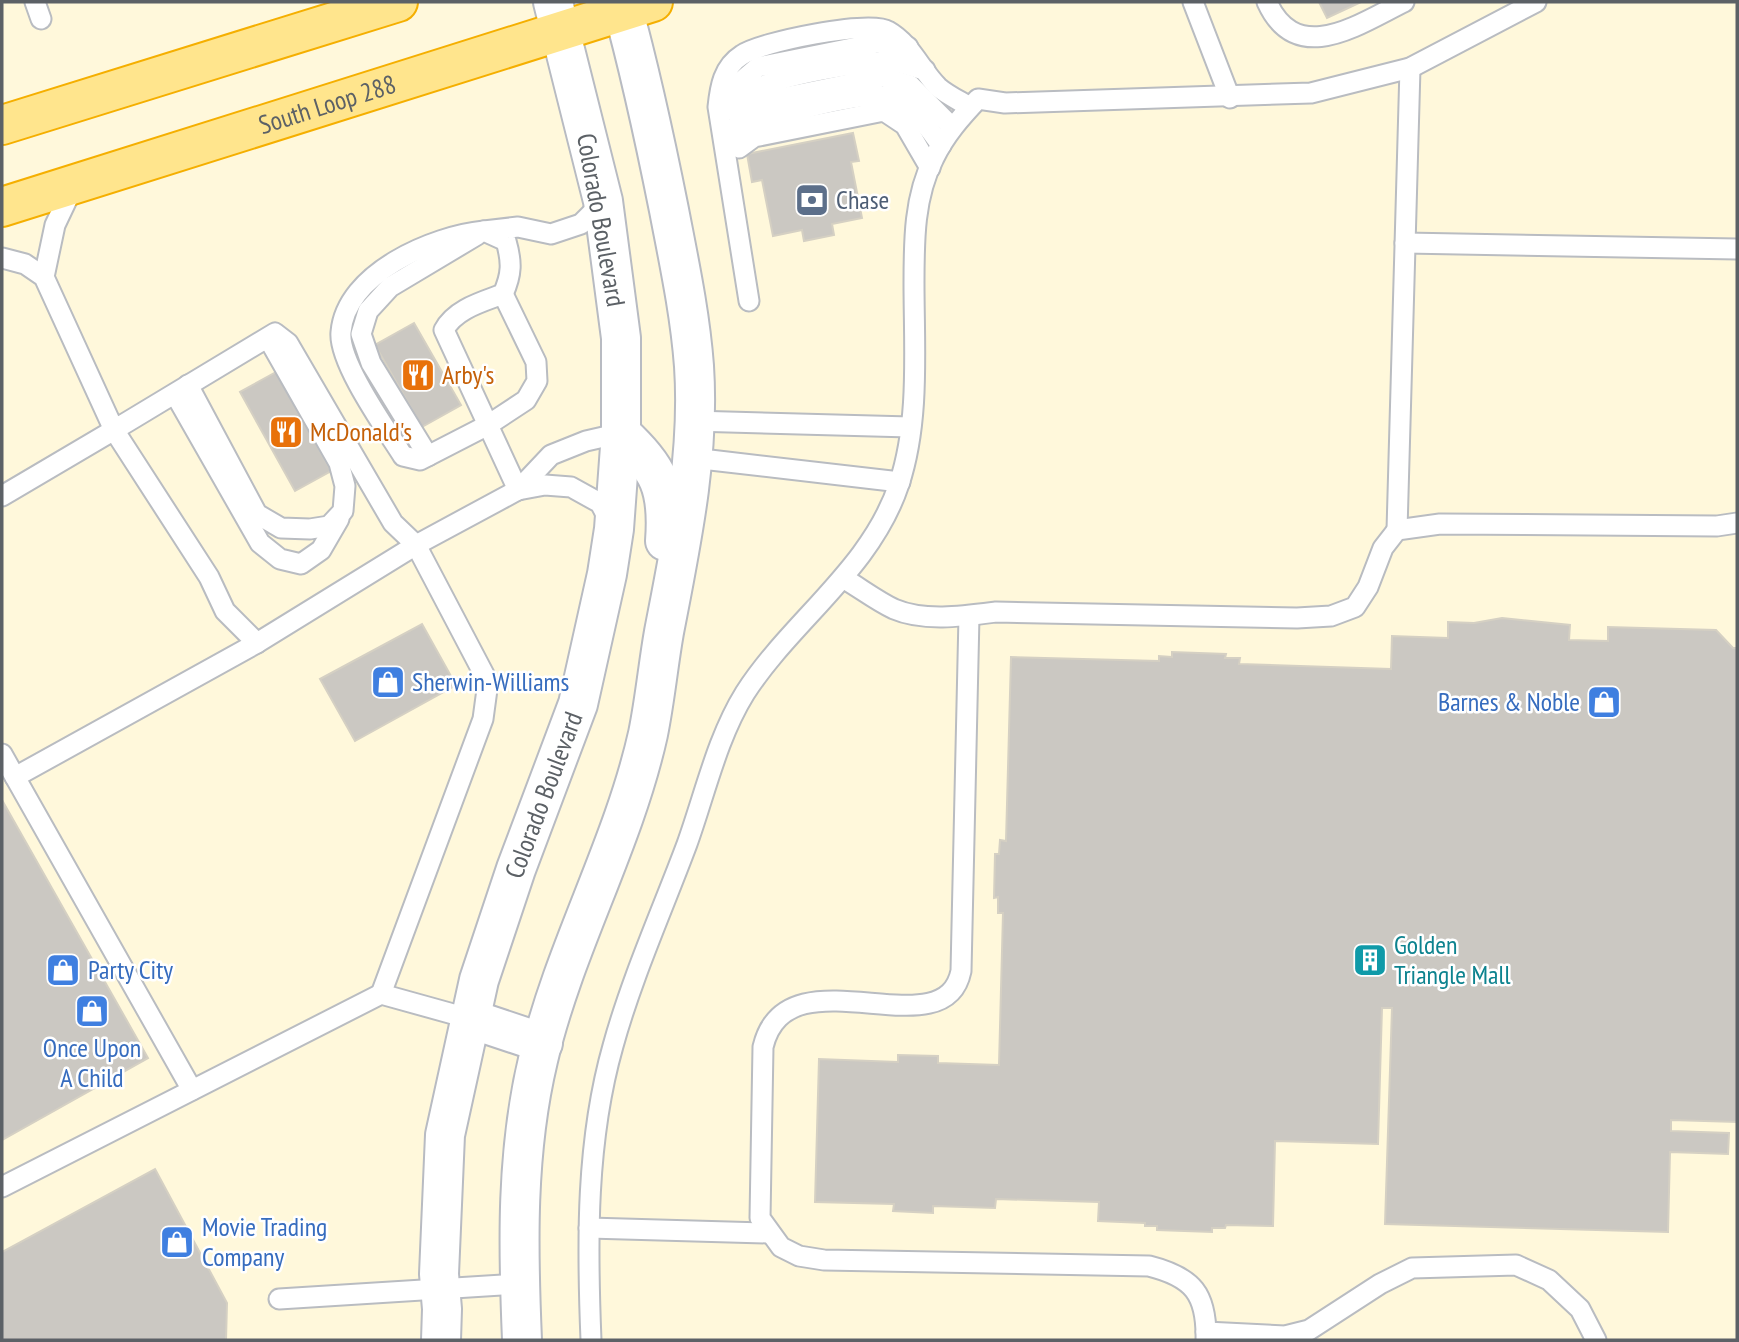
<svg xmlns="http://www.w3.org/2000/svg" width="1739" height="1342" font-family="'PT Sans Narrow',sans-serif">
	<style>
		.commercial { fill: #fff8db }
		.building { fill: #cbc8c2; stroke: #d5d0c3; stroke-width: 2 }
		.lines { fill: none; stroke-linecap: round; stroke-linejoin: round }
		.lane-casing { stroke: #b9bcc1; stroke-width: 23 }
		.secondary-casing { stroke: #b8bbc2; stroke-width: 42 }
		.highway-casing { stroke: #f5af00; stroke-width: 42 }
		.lane { stroke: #fff; stroke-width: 19 }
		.secondary { stroke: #fff; stroke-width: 38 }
		.highway { stroke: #ffe58d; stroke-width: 38 }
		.labels { text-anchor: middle; stroke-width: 5; stroke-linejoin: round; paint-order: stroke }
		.street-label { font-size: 26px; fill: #5c6166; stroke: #fff }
		.service-label { font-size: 26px; fill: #4e5e75; stroke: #fff; text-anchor: start }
		.food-label { font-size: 26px; fill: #c56008; stroke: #fff; text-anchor: start }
		.shop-label { font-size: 26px; fill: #366cbe; stroke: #fff; text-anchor: start }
		.culture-label { font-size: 26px; fill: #0d838f; stroke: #fff; text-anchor: start }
	</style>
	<rect width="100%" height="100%" fill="#f0eee5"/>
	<rect class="commercial" x="2" y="2" width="1735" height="1338"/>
	<g class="building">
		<path d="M1319,2H1361L1327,18Z"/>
		<path d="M853,133L859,161L851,162L862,218L832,224L834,235L804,241L802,230L773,236L762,180L752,182L747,154Z"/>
		<path d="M414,323L461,405L422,427L375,345Z"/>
		<path d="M276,372L331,471L295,491L240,392Z"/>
		<path d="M1502,618L1570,625L1569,640L1608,641V627L1716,630L1733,648H1737V1122L1671,1120V1131L1729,1133L1728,1154L1670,1152L1668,1232L1385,1224L1392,1008H1382L1378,1144L1275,1141L1273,1226L1226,1225L1225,1228H1212V1232L1157,1230V1226H1145V1223L1098,1221L1099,1202L996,1199L995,1208L933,1206V1213L893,1211L894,1204L815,1202L819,1059L898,1062V1055L938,1056V1063L999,1065L1003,913H998V897L994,898L995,854H999L1000,840L1006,841L1011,657L1159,661V656L1172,657V652L1226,654L1225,658H1240L1239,664L1391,669L1392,636L1448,638V622L1474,623Z"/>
		<path d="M422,624L456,685L355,741L320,679Z"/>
		<path d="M2,800L148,1058L2,1140Z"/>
		<path d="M155,1169L227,1303L226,1340H2V1252Z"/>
	</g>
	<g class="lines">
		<g class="lane-casing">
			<g id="lane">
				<path d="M35,2L41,19"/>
				<path d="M1193,2L1230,98"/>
				<path d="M1267,2C1297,68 1359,24 1404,2"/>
				<path d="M723,112L731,90L758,67L877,43L908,47"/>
				<path d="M735,112C739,105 745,97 752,92C773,76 867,60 894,62C904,63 915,68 925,70"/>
				<path d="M738,138L756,123L771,117C799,111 876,86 900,100C918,110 929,130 941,145"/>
				<path d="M726,147C735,125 744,111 766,101L883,77L910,85L952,127"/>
				<path d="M739,148L754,137L884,111L905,125L930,168"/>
				<path d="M484,231C433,236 346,273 341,332C338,362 386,429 403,456L420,460L488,425L526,400L537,381L536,362L503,294"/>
				<path d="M1405,243L1737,249"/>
				<path d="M2,258L25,264L44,277L114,430L275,333L288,343L393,523L416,545L488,682L483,719L381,994"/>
				<path d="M44,277L55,225L74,185"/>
				<path d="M749,301L718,107C720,87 723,67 742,55C760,42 870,20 888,31C911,44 920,69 938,87C947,95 960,101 970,107"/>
				<path d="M188,385L257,514L281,528L310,529L329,526L343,511L345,486L339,463L268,338"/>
				<path d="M175,394L260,543L280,559L301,564L321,550L339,519"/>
				<path d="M692,421L910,427"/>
				<path d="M428,456L371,363L361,334L368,311L390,287L477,235"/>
				<path d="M693,458L900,482"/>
				<path d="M518,490L444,330C455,309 482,302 503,294C512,274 512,262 506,241L484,231L518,227L551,234L581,224L603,202"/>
				<path d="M518,490L551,455L586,441L621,433"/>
				<path d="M2,496L114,430L209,577L225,611L257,643"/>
				<path d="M1397,530L1410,68"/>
				<path d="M843,578C860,588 877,601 894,609C924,622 965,616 996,612L1297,618L1331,616L1355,607L1368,587L1383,548L1397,530L1440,524L1717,526L1737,523"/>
				<path d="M969,616L961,971C944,1054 787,947 763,1047L760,1218L781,1247L799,1256L824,1260L1149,1266C1193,1277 1207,1294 1206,1340"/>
				<path d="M2,754L192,1090"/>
				<path d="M15,777L257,643L416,545L518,490L545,485L571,487L600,503L610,522"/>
				<path d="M2,1187L381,994L471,1019"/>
				<path d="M589,1228L768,1233"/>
				<path d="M279,1299L519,1284"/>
				<path d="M1206,1332L1285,1336L1309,1330L1380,1284L1412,1268L1516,1265L1549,1280L1580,1309L1596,1340"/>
				<path d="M591,1340C587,1242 586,1141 613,1046C632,977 662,911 687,844C705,794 717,738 745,693C792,620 871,569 899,484C920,421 914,348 914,283C914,241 914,196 934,158C945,135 961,117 978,99L1005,103L1311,93L1410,68L1536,2"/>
			</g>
		</g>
		<g class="secondary-casing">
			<g id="secondary">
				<path d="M621,433C659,469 669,488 665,541"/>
				<path d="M471,1019L543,1043"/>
				<path id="s1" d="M441,1340L442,1309L439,1274L445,1135L479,980L516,869L578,704L607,574L614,529L621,433V338L603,201L553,2"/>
				<path d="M522,1340C518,1246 516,1152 538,1060C564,948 623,846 648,734C655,700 658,666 664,632C681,544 700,456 694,366C690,313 679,262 669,210C655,140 640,70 621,2"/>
			</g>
		</g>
		<g class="highway-casing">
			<g id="highway">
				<path d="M2,125L398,2"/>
				<path id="s2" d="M2,207L653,2"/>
			</g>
		</g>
		<use href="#lane" class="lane"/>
		<use href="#secondary" class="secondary"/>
		<use href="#highway" class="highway"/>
	</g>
	<defs>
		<g id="bank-square" transform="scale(1.75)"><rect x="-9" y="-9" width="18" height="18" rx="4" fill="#5c6f8a" stroke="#fff"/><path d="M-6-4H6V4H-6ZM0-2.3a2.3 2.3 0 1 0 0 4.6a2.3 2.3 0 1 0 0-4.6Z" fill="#fff"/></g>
		<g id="restaurant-square" transform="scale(1.75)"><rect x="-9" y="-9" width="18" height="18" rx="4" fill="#e8710a" stroke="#fff"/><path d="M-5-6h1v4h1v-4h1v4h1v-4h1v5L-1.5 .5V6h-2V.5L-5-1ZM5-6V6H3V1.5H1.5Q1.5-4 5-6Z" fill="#fff"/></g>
		<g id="shop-square" transform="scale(1.75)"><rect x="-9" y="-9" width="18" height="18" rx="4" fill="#3f7fe0" stroke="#fff"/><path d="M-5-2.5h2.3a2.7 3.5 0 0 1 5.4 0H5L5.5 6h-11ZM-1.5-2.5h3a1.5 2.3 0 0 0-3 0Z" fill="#fff"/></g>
		<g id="building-square" transform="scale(1.75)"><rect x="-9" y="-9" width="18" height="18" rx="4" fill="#0f9aa8" stroke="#fff"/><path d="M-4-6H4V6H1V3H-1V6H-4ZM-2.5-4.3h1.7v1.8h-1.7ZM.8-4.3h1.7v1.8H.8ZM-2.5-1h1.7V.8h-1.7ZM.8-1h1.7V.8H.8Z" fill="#fff"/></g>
	</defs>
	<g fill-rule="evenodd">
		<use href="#bank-square" x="812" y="200"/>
		<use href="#restaurant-square" x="418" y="375"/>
		<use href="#restaurant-square" x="286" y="432"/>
		<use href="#shop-square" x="388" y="682"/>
		<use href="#shop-square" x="1604" y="702"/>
		<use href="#building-square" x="1370" y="960"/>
		<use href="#shop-square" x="63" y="970"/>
		<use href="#shop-square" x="92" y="1011"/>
		<use href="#shop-square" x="177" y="1242"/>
	</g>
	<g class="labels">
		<g class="street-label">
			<text dy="9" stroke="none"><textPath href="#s2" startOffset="341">South Loop 288</textPath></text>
			<text transform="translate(601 220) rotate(80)" y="9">Colorado Boulevard</text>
			<text dy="9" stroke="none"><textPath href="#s1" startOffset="560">Colorado Boulevard</textPath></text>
		</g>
		<g class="service-label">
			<text x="836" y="209">Chase</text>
		</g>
		<g class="food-label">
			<text x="442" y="384">Arby's</text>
			<text x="310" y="441">McDonald's</text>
		</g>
		<g class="shop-label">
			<text x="412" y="691">Sherwin-Williams</text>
			<text x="1580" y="711" text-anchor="end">Barnes &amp; Noble</text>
			<text x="88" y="979">Party City</text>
			<text x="92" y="1057" text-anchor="middle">Once Upon<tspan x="92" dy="30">A Child</tspan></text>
			<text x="202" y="1236">Movie Trading<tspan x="202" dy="30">Company</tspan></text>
		</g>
		<g class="culture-label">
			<text x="1394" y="954">Golden<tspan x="1394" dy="30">Triangle Mall</tspan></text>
		</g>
	</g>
	<rect width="1739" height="1342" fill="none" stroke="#5c6166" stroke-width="7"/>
</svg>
